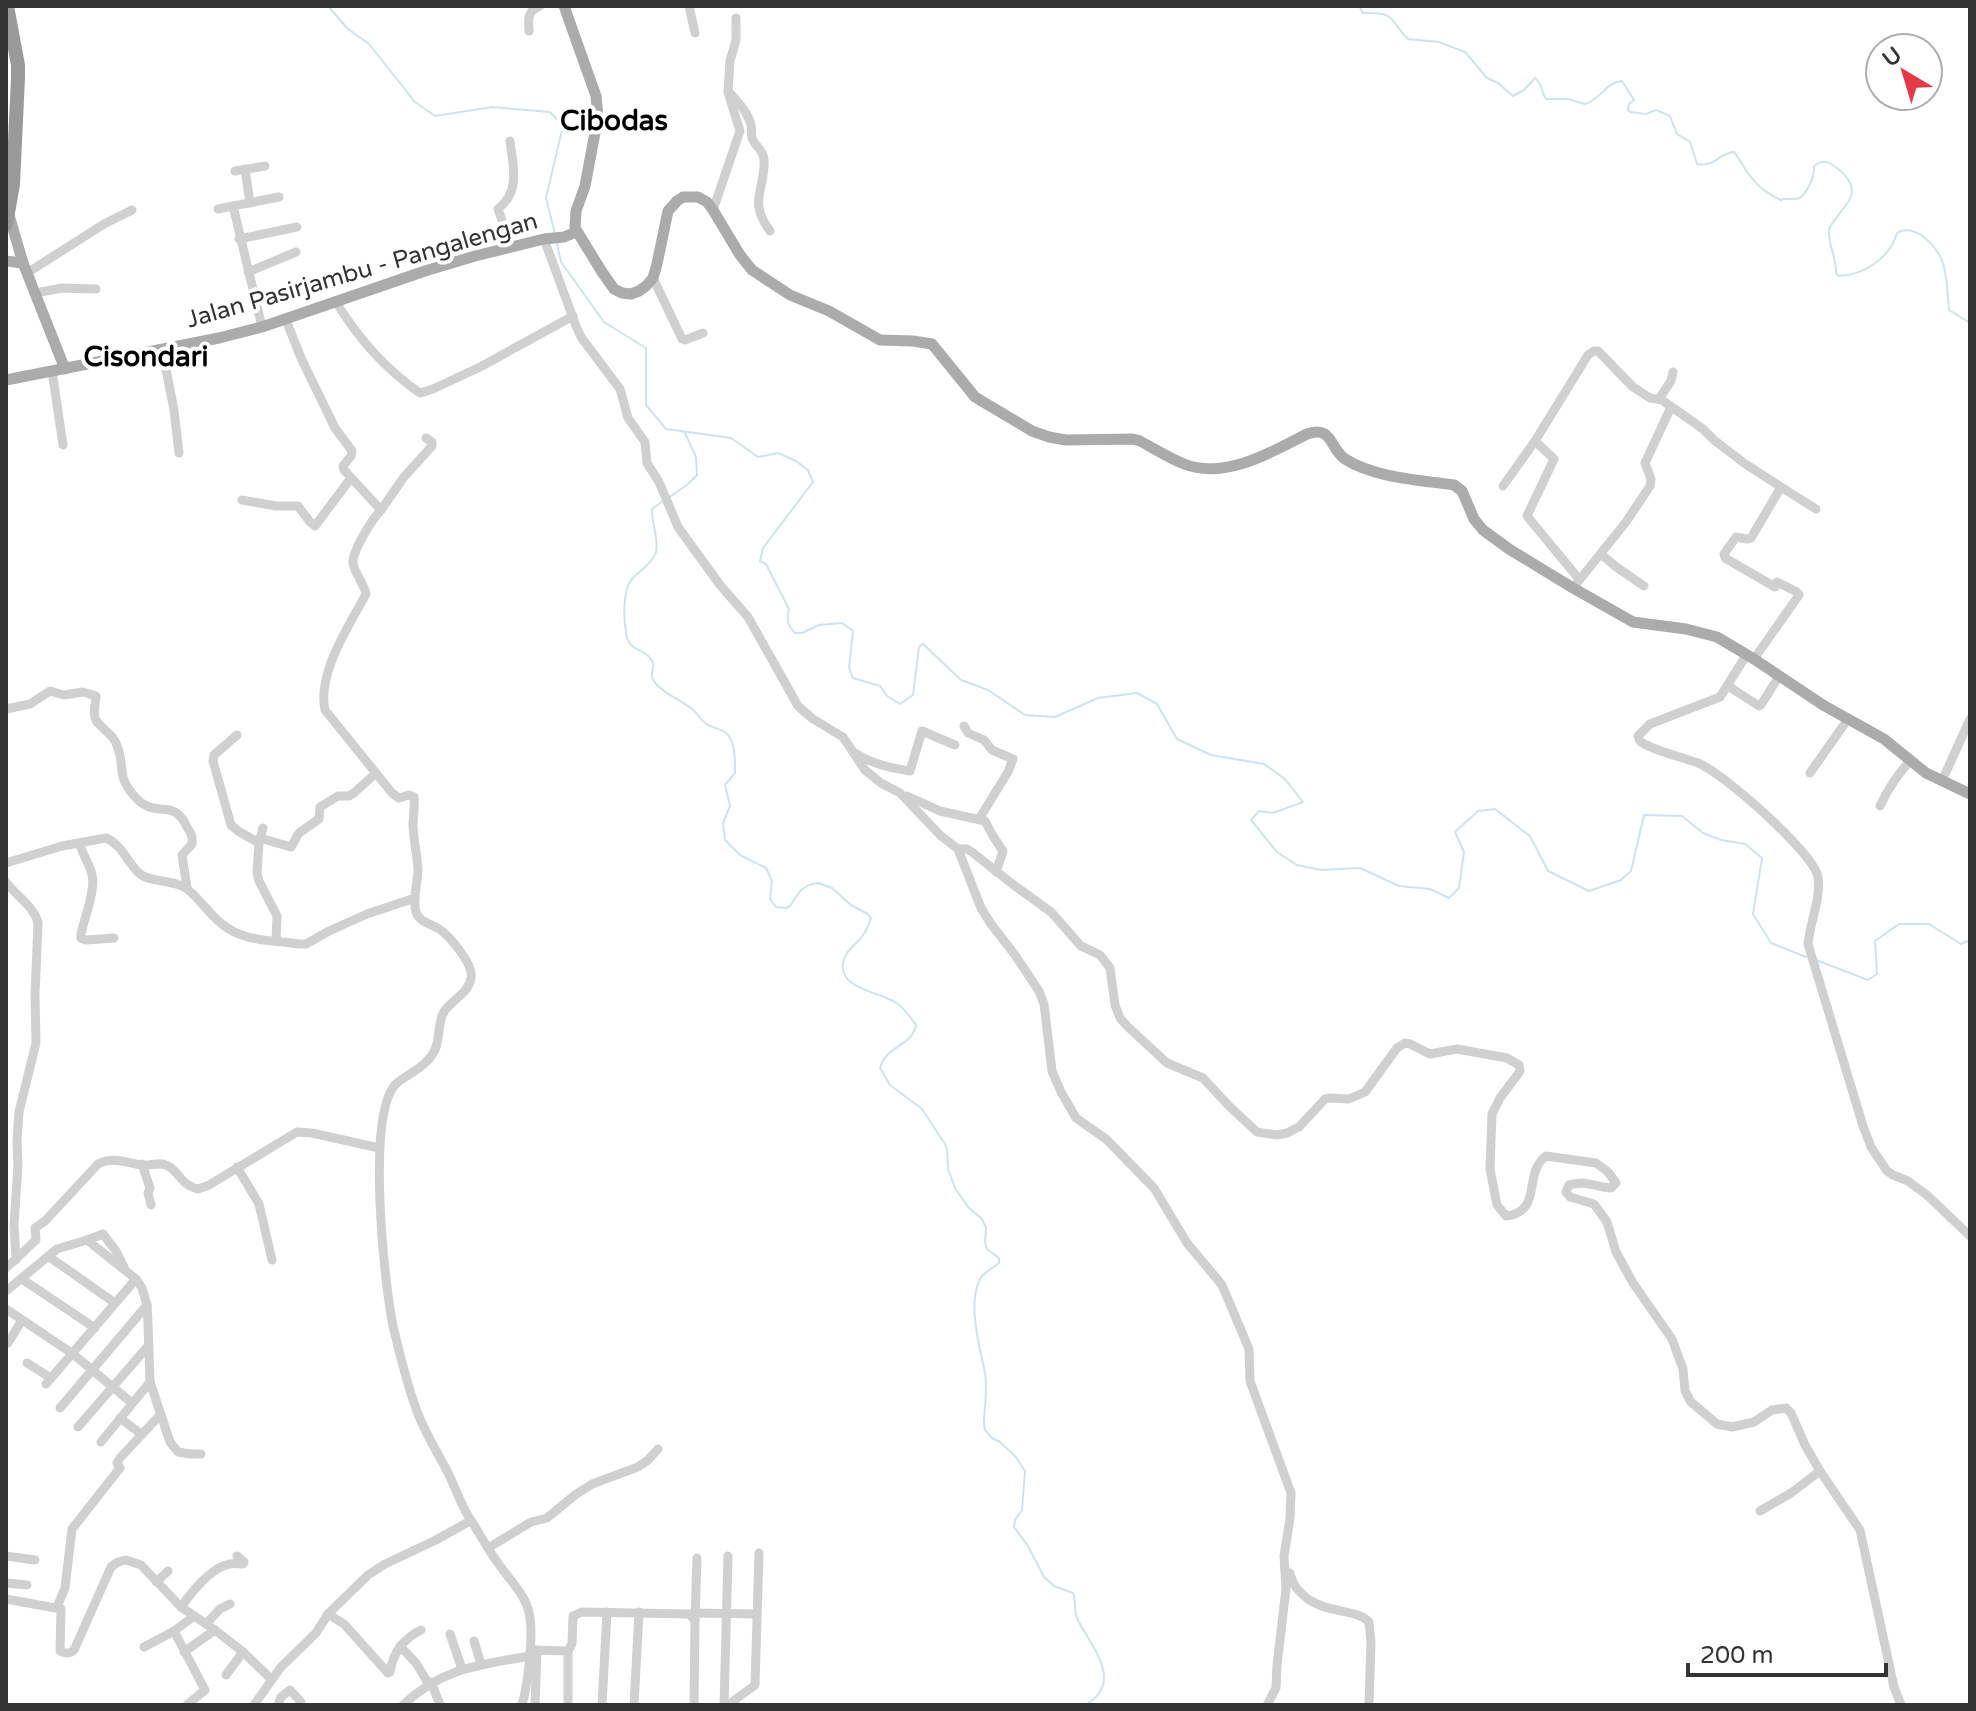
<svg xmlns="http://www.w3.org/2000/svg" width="1976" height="1711" font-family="'Varela Round',sans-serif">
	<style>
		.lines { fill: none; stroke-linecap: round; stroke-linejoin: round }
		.stream { stroke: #cfe2ee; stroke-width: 2 }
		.minor { stroke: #d0d0d0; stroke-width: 9 }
		.major { stroke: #ababab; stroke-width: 11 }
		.highway { stroke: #9a9a9a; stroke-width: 14 }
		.labels { text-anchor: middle; stroke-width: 8; stroke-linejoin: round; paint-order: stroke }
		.street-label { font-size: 24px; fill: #333; stroke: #fff }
		.quarter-label { font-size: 28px; font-weight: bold; fill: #000; stroke: #fff }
	</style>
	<rect width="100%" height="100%" fill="#fff"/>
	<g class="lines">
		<g class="stream">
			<path d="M328,6L348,29L369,44L415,102L435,116L492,107L550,112L563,126L546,198L555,234"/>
			<path d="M1359,6L1363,13C1397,12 1388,19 1408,39L1439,42L1465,52L1487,78L1498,83L1513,96L1524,90L1535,78C1542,82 1541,92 1546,99H1568L1585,104C1600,100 1606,82 1622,81L1634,100L1629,104L1628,110L1630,112L1646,114L1656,110L1670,116L1677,134L1690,142L1697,164C1716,167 1719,153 1734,152C1739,158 1741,162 1745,169C1755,184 1765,193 1781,200L1783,199C1800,199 1801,201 1809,186C1813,178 1814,175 1814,166C1824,159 1827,161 1837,168C1869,194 1842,204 1829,229C1828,246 1837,258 1836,274L1839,276C1864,275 1890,258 1897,233C1905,228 1913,230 1921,235C1949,255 1946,279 1949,310L1970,323"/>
			<path d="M557,244L561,262L604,322L646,348V405L666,429L731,438L758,457L778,453L796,461L808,470L813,482L763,548L760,561L766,564L789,609C786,618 788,627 795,633H802L819,625L842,623L853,631L849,668L853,678L880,686L887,696L900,704L913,695L919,647L923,644L961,680L988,690L1025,715L1055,717L1098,698L1137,693L1157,704L1177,739L1211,755L1264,764L1285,779L1303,802L1273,813L1259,811L1251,820L1277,852L1297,865L1321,870L1360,868L1399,886L1430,889L1449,898L1459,888L1464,852L1455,832L1478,811L1495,809L1530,836L1548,871L1589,891L1621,880L1631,871L1644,815L1682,816L1703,833L1721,840L1745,844L1762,858L1753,914L1771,943L1806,957"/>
			<path d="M668,498L687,485L697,475L696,457L685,433"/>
			<path d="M663,501L652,509C651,522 659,539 656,552C652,564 640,570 632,579C622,591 624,619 626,633C629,652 641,647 650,658C659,668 645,673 657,685C667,695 680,700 692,709C697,713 700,719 705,723C713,729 725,728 730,738C735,747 735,759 735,769V773L725,785L730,806L723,823L725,840L740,855L766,868L772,881L770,899L776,907L786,908L790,906L801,890L809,885L818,883L832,888L851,905L868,914L871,918C869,924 867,930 863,935C858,944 847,948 844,959C835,989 878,991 895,1002C904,1007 910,1017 916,1025C912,1047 886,1045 880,1068L890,1085L922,1109L945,1144L947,1149L948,1169L955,1188L968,1207L982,1219L986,1228L985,1242L987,1249L999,1258V1263C993,1268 984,1272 980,1279C967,1304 980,1348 985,1373C988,1390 984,1408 984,1424L985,1430L992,1438L1000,1442L1016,1457L1025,1471L1022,1510L1015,1520L1014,1527L1028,1546L1044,1577L1054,1586L1073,1593C1076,1601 1074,1610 1077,1618C1090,1646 1126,1682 1085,1705"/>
			<path d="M1816,960L1868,980L1877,974L1875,941L1899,924H1929L1961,944L1970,940"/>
		</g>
		<g class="minor">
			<path d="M689,6L695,33"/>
			<path d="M529,31C528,19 527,11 540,6"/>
			<path d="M731,94C739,103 748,113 751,125C752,129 751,134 752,138C755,146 763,150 764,159C766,190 747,200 770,231"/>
			<path d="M245,169L250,203"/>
			<path d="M235,171L265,166"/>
			<path d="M233,206L262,327"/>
			<path d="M218,209L279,197"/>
			<path d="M713,210L740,131L728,92L730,61L736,40V18"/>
			<path d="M239,239L297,227"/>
			<path d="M544,239L576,326L581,337L620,389L628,418L645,442L647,463L659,482L678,527L720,585L748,617L798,706L813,719L843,737L865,770L881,783L900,793L941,836L958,849L981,908L991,924L1015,955L1039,991L1044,1004L1052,1071L1061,1092L1076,1118L1106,1139L1154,1188L1187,1243L1222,1285L1249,1349L1250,1381L1291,1493L1290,1518L1284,1556L1286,1589L1277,1665L1276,1688L1267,1705"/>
			<path d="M509,248C506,234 503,222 498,209C521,191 513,166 510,141"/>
			<path d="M248,272L296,252"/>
			<path d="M27,273L104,224L132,210"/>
			<path d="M653,278L682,339L685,340L703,333"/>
			<path d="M35,293L62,288L96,289"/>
			<path d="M336,302C358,338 385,369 420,393L433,389L482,366L573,316"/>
			<path d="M286,320L301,358L335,428L352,451L351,456L343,466L344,470L381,510C373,518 352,551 353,563C354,572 364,584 366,594C349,626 317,673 325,710L392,793L399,798L409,795L414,797C415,807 413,817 413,827C414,841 417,855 418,869C418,883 412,898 416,912C419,922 431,924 439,929C450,936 474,965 471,978C468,996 447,1001 442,1016C436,1033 442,1046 427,1061C418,1071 401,1078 394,1086C367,1121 384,1282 393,1326C400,1355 407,1386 418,1414C426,1435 438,1453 448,1473C456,1489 462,1508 472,1522C481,1536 488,1550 498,1563C508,1578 523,1592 528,1609C535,1630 528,1683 522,1705"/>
			<path d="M162,349L174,410L179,453"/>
			<path d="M52,371L63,445"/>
			<path d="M1659,399L1671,381L1673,372"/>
			<path d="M1535,441L1554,459L1527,516L1579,579"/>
			<path d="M1503,486L1535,441L1588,355L1594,351H1598L1633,387L1650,398L1662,400L1703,429L1714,440L1744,463L1781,487L1751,538L1747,539L1736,537L1724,554L1725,558L1775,587L1777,582L1797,592L1799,595L1754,659"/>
			<path d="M1781,487L1816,509"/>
			<path d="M242,500L276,506H298L310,522L315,526L351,478"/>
			<path d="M381,510L404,477L432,446V442L426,438"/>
			<path d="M1601,554L1615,566L1644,586"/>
			<path d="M1573,588L1626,522L1650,486L1651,479L1645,463L1671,407"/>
			<path d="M1747,654L1720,697L1650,724L1638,736C1639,738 1639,740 1640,741C1646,748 1687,759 1698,763C1722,772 1814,853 1818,877C1821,899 1810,922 1808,944L1863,1126L1871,1147L1887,1171L1893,1175L1908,1181L1928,1196L1970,1236"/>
			<path d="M1728,686L1759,706L1761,705L1779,676"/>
			<path d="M6,709L30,704L50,691L64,695L83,692L96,696C96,703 92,714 96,720C101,729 112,733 116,743C127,768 114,775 137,799C157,819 173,797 187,827C191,833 193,837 192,844L182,855L187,888"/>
			<path d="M964,726L968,733L984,740L992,750L1013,759L1008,772L979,819"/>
			<path d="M237,735L214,755L213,761L231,825L238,831L259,843"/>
			<path d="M855,753C873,764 890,768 910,771L922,731L955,745"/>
			<path d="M1810,773L1848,719"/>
			<path d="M1942,781L1970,719"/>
			<path d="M907,796L940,811L985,821L993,836L1003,851L996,872"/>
			<path d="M1880,806C1888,789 1897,775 1910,761"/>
			<path d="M263,828L259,843L257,873L259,881L277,916L276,940"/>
			<path d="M260,838L291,847L299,833L319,819L320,807L338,796H349L355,792L376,773"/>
			<path d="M80,844C82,855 90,864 92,875C96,889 84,919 81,934V938L86,940L114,938"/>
			<path d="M958,849H967L972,852L1011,883L1051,912L1081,946L1100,955L1110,968L1115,1005L1120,1018L1127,1026L1167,1063L1203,1078L1229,1106L1257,1132L1277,1135L1287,1133L1299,1127L1325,1099L1329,1098L1349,1099L1365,1092L1397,1048L1405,1043L1410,1044L1430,1054L1457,1049L1507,1058L1519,1065L1520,1071L1518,1074L1500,1098L1492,1114L1490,1169L1497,1205L1506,1216C1544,1211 1522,1174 1546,1156L1596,1163L1608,1172L1616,1183L1611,1188C1596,1187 1585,1180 1569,1185L1566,1192L1570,1197L1594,1204L1607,1222L1616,1252L1633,1283L1672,1339L1683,1369L1685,1391L1691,1402L1717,1424L1732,1427L1754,1422L1772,1410L1786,1408L1791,1413L1805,1445L1820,1471L1860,1530L1894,1687L1901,1705"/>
			<path d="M6,863L62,846L106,838C123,845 127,863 140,874C151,883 174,879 187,889C200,899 209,914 222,924C243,942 274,940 299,944H306L329,931L367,914L415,898"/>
			<path d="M6,882C16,896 34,906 38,923L35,995L36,1043L19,1112L17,1141L18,1165L14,1225L16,1260"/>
			<path d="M142,1164L150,1188L148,1193L151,1205"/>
			<path d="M237,1167L259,1204L272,1260"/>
			<path d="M87,1240L103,1234L116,1251L124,1267"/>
			<path d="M48,1256L115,1303"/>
			<path d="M6,1268L36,1240L35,1228L45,1221L98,1164C113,1156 127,1163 142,1165C151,1166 160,1161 168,1166C181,1173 179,1184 198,1189L209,1185L297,1132L312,1133L379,1148"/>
			<path d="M22,1279L95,1328"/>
			<path d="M6,1291L57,1249L87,1240L136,1279L142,1288L147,1305L148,1323L150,1382L170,1442L178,1452L190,1454H201"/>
			<path d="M6,1309L73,1354L132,1403"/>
			<path d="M8,1343L22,1320"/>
			<path d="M27,1363L51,1378"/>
			<path d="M46,1384L136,1279"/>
			<path d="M60,1408L147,1305"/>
			<path d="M120,1418L141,1434"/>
			<path d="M78,1427L149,1345"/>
			<path d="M101,1442L150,1382"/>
			<path d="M1760,1511L1791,1493L1820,1471"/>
			<path d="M488,1548L531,1522L547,1518L575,1495L592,1484L638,1467L648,1460L658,1449"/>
			<path d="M6,1556L35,1560"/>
			<path d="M1290,1573C1293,1586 1298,1591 1308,1599C1328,1613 1356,1609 1369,1622L1371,1642L1369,1705"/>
			<path d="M156,1582L168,1571"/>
			<path d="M6,1583L27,1585"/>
			<path d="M6,1599L61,1609L60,1651C66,1654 72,1654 75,1648L111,1567L118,1562L126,1560L141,1565L181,1607L215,1630L243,1652L271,1679"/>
			<path d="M57,1607L65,1588L72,1529L120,1468L117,1463L120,1458L160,1415"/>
			<path d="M181,1607C191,1593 211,1567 230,1564C234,1563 239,1564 243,1564L244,1562L237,1556"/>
			<path d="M695,1613L757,1614"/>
			<path d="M328,1614L344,1624L388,1673L390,1672C393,1652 403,1639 421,1630"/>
			<path d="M695,1620L697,1558"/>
			<path d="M206,1624L220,1609L230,1604"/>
			<path d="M174,1631L205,1690L187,1705"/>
			<path d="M450,1634L462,1669"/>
			<path d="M474,1641L481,1664"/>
			<path d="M400,1646L416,1663L428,1683"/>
			<path d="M144,1647L174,1631L193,1617"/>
			<path d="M530,1650L568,1651L572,1644L573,1616L582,1612L689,1614L695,1620L694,1705"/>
			<path d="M184,1652L215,1630"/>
			<path d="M226,1675L243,1652"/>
			<path d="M431,1682L440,1705"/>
			<path d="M254,1705L281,1667L316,1633L328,1614L368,1575L385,1564L436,1540L470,1521"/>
			<path d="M278,1705L281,1697L290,1690L301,1702"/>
			<path d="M403,1705C442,1668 479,1665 530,1656"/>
			<path d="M535,1705L537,1650"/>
			<path d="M568,1705V1651"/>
			<path d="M602,1705L607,1612"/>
			<path d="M634,1705L639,1612"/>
			<path d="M724,1705L728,1556"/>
			<path d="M728,1705L755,1685L759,1553"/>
		</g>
		<g class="major">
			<path d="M564,6L596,96L598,117L585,186L576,211L575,228L602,272L614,289L622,293L631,294L639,291L646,286L653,278L657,264L668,211L677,201L683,197H698L707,202L713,210L740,255L752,270L790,295L829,311L880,340L913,341L932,344L975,397L1032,431L1049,437L1066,440L1133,439L1140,441C1155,449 1169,458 1184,464C1225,480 1272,452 1307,434C1333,425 1329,448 1345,459C1375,478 1420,480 1454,485L1462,491L1474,519L1483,530L1509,549L1573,588L1633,622L1686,629L1717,637L1754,659L1823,705L1884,739L1926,773L1970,794"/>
			<path d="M9,215L23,263L65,369"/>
			<path d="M6,261L23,263"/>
			<path d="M6,380L219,338L262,327L425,271L475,256L544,239L564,237L576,232"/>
		</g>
		<path class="highway" d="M6,224L13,184L18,78V65L7,6"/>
	</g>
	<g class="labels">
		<g class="street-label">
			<text transform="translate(362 270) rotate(-16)" y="8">Jalan Pasirjambu - Pangalengan</text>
		</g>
		<g class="quarter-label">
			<text x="614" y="130">Cibodas</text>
			<text x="146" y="366">Cisondari</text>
		</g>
	</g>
	<rect width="1976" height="1711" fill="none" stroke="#333333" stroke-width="16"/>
	<g transform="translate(1904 72) rotate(322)"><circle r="38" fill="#ffffff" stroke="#adadad" stroke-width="2"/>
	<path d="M0-6L14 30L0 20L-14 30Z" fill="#e63946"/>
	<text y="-12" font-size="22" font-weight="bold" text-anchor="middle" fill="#333333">U</text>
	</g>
	<path d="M1688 1663v12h198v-12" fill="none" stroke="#333333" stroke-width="4"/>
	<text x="1700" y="1663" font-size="24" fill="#333333" stroke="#ffffff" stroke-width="6" paint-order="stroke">200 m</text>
</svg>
